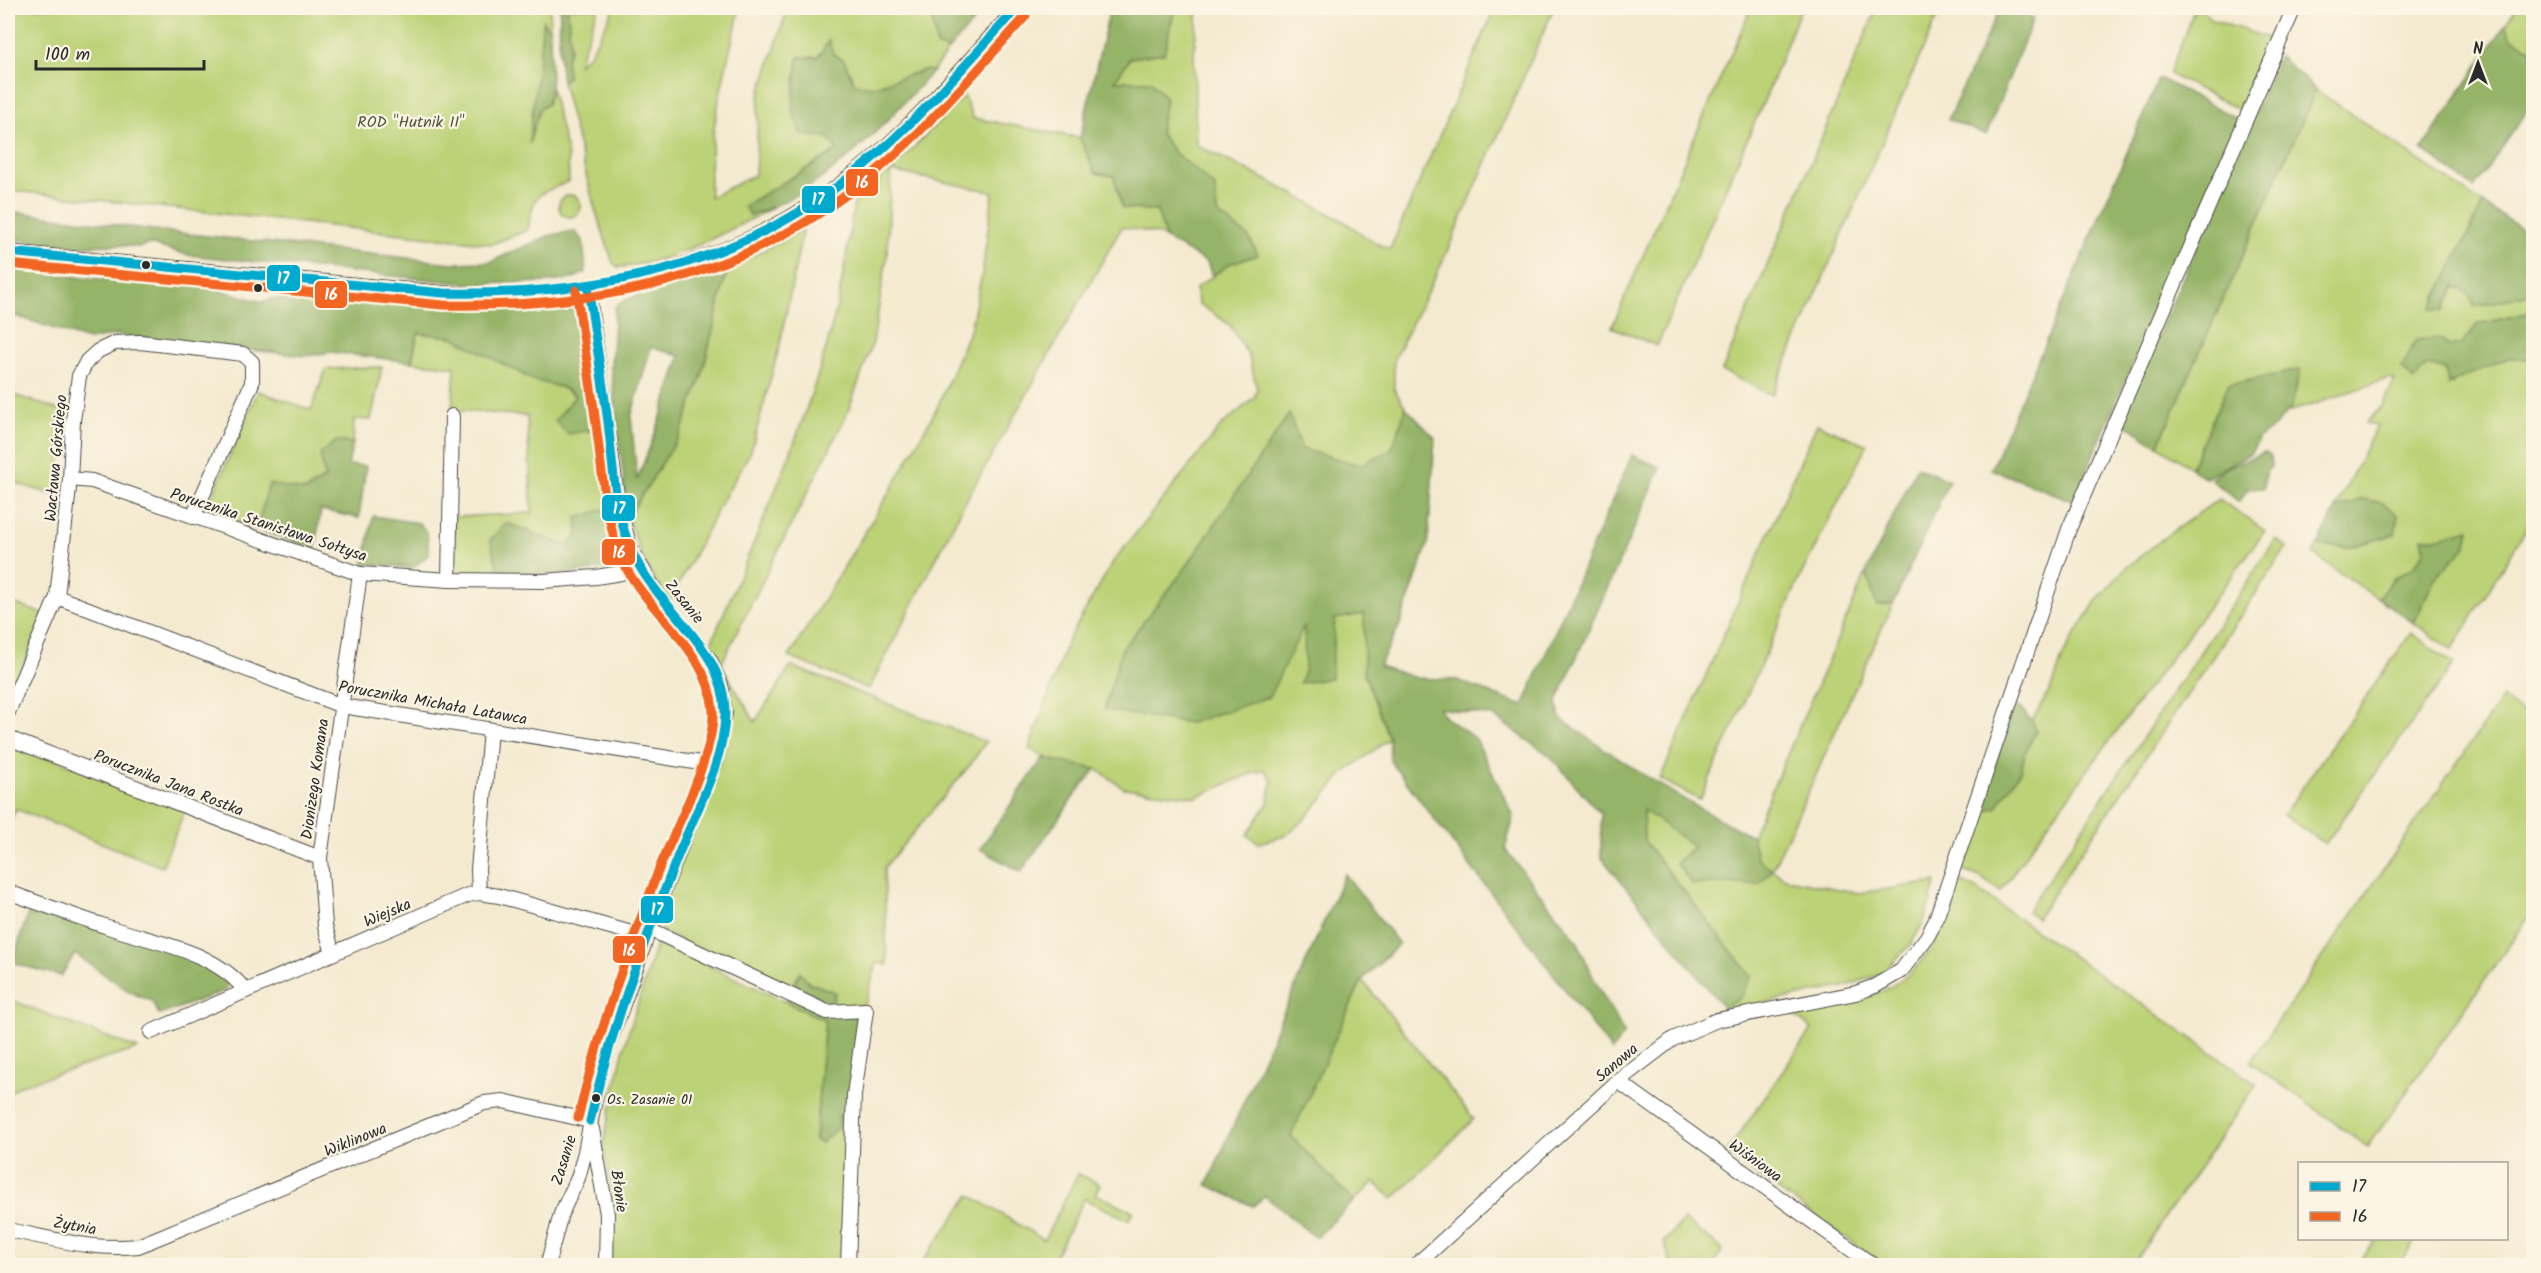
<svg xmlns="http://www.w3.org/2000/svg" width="2541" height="1273" font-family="Kalam,sans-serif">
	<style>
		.green { fill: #bcd277; stroke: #747e51; stroke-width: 1.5 }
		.forest { fill: #95b468; stroke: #60704a; stroke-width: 1.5; fill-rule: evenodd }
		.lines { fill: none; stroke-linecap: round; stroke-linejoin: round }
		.minor-casing { stroke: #494844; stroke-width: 16 }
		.minor { stroke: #fff; stroke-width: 14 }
		.bus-1-casing { stroke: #fcf5e5; stroke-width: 14 }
		.bus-2-casing { stroke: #fcf5e5; stroke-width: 14 }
		.bus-1 { stroke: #00a9ce; stroke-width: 9 }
		.bus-2 { stroke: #f26522; stroke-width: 9 }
		.bus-dot { fill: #2b2b2b; stroke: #fcf5e5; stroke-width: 2 }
		.labels { text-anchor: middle; stroke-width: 4.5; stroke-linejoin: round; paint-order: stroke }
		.bus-label { font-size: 14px; fill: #2b2b2b; stroke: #fcf5e5; text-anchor: start }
		.park-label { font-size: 16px; fill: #4f553e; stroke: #fcf5e5 }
		.street-label { font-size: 16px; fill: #2b2b2b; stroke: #fcf5e5 }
		.line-badge { stroke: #fcf5e5; stroke-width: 2 }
		.badge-label { font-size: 16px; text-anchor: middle; font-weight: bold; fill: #fff }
	</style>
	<rect width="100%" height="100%" fill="#fcf5e5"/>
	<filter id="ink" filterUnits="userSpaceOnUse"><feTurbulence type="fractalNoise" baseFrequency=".0167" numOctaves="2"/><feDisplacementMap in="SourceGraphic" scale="12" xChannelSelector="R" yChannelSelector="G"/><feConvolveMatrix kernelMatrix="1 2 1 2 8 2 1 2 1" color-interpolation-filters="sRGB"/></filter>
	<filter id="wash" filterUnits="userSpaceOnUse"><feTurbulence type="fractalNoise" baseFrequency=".008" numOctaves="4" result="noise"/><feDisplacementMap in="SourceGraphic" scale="24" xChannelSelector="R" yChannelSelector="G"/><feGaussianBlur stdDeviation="1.35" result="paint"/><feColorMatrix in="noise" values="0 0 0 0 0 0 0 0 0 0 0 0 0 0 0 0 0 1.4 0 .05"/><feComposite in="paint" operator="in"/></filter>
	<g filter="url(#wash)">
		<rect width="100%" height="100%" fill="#f4ead0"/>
		<g class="green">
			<path d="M8,8H550V30L543,22L531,134L539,110L547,104L551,88L568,157L569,181C537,197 534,189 528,230L492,244L8,190Z"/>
			<path d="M568,8H598L578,65L591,52L614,8H740C726,68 707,134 710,197L755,175L759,96L788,8H930L937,46L948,50L933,71L924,70L872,87L854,83L844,60L833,54L829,41L818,57L827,137L838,150L744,206L751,215L772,208C726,232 670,264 618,267L613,263L595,209L562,82L568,76L566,59L570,49Z"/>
			<path d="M1175,8H1198L1194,55L1196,145C1244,168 1291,192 1338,218C1356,228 1370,243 1390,249L1495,8H1554L1441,265L1394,359V390L1417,424L1428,543L1400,624L1379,666L1416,678L1399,731L1343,774L1303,821L1285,836L1259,843L1247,835L1268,803L1272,781L1265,770L1253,773L1196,797L1124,788L1096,769L1054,762L1029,749L1067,642L1113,562L1221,426L1255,397L1257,389L1249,357L1230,325L1198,303L1196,288L1231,263L1258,255L1249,237L1217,213L1215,187L1174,152L1160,133L1166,98L1150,81H1114L1129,58L1164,53Z"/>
			<path d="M1751,8H1801L1767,94L1657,346L1612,327Z"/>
			<path d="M1877,8H1941L1772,395L1722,371Z"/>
			<path d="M2195,8H2200L2213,20L2274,40L2244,112L2169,74Z"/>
			<path d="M2517,8H2533V50L2511,38L2505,25Z"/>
			<path d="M2316,90L2483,204L2431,309L2451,298L2455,286L2468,293L2475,307L2533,293V312L2478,324L2462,345L2449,346L2428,365L2446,369L2448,386L2464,376L2508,358L2533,359V518L2452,650L2414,623L2434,579L2466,546L2470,530L2440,537L2422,538L2425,550L2414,567L2394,578L2378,599L2313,554L2318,545L2351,547L2395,534L2363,499L2336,508L2377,425L2366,423L2382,406L2395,380L2389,378L2312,405L2287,412L2292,406L2300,370L2228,385L2191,468L2158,446Z"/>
			<path d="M964,96L973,118L1080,138L1095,173L1114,176L1122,208L1157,211L1166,239L1159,234L1122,227L969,495L869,689L789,657L892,488L937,408L971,327L982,274L993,192L891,171L887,256L873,342L847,414L721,664L710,646C755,538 809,423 836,310C845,273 849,235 855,198L891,171Z"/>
			<circle cx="570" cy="206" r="11"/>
			<path d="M803,229L780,344L751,451L719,507L670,601C650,575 637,549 628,517L680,435L702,375L727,270Z"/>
			<path d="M418,333L453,337L533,380L561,387L599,412L614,512L607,508L567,546L506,524L498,570L513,574L455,572L453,517L532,513L527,416L452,410L455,367L412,362Z"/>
			<path d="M382,367L371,420L354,419L353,443L336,442L325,478L259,520L269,533L205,512L258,391L311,410L326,369Z"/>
			<path d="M8,393L63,411L58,496L8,481Z"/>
			<path d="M1817,424L1867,445L1803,571L1700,800L1660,779Z"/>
			<path d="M2219,499L2265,531L2036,840L2001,891L1978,876L1959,870L1979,811L2021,771L2025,753L2036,731L2032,720L2053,685L2064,653L2096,601L2126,568L2166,536Z"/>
			<path d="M2276,539L2287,547L2037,918L2027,911Z"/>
			<path d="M1866,573L1877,606L1893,604C1852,692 1814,782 1772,870L1787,879L1859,893L1936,882L1924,921L1911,944L1881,974L1846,986L1707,1015L1724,1008L1751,976L1644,841L1643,809L1694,846L1757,858L1752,836Z"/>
			<path d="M8,601L45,615L8,701Z"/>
			<path d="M2411,633L2454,664L2325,844L2283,815Z"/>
			<path d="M791,666L986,742L970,765L884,868L887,965L877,963L865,1004L832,1008L835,992L810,983L800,973L791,991L663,932L660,924L668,891L726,746L732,715L726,673L755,722Z"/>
			<path d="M2502,698L2533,720V911L2368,1147L2250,1062Z"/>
			<path d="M8,741L185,810L162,867L16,809L8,827Z"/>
			<path d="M1958,880L1975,888L2257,1084L2132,1265H1885L1726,1153L1812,1029L1792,1014C1851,1002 1907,998 1937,937C1946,919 1951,899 1958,880Z"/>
			<path d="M657,942L825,1020L815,1140L821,1143L839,1125V1115L849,1121L845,1265H610L613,1196L603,1147L611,1105H615L616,1099H612L625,1044Z"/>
			<path d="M1362,980L1474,1119L1393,1199L1374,1182L1354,1201L1290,1136Z"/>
			<path d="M8,999L138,1049L21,1085L8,1094Z"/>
			<path d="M1078,1174L1100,1184L1095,1194L1133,1211L1129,1220L1084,1199L1051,1265H920L970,1195L1044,1240Z"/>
			<path d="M1684,1220L1723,1250L1712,1265H1672L1664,1242Z"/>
			<path d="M2376,1239V1238L2416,1239L2398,1265H2357Z"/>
		</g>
		<g class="forest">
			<path d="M560,8H568L570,49L566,60L568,76L562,82L559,54Z"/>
			<path d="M930,8H986L948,50L937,47Z"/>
			<path d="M1110,8H1175L1164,53L1130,58L1115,81H1151L1166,98L1160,133L1174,152L1215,187L1217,213L1249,237L1258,255L1231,263L1212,276L1207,262L1166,239L1157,211L1122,208L1114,176L1095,173L1080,138Z"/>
			<path d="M2000,8H2012L2033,19L1986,135L1948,119Z"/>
			<path d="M543,21L550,30L551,88L547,104L539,110L529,144Z"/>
			<path d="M2505,25L2511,38L2533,50V103L2474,188L2422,149Z"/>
			<path d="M829,40L833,54L844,60L854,83L872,87L924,70L933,71C882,127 825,192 750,215L744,206L838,150L827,137L801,135L792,110L798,57H818Z"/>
			<path d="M2279,56L2316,90L2158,446L2121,421Z"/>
			<path d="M2159,78L2240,120L2073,501L1991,469Z"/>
			<path d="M2483,204L2533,236V293L2475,307L2468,293L2455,286L2444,311L2431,309Z"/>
			<path d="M8,211L162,231L452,263L490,262L548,236L574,231L583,240L586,272L572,279L548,282L471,284L188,255L149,244L140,247L119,245L76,246L8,239Z"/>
			<path d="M8,269L87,278L201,285L262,302L271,299L299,297L500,307L567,305L579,315L590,336L599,412L591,430L568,434L555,421L576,395L561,387L533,380L453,337L418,333L411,362L331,352L306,356L116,335L88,340L10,314L8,320Z"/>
			<path d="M727,270L702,375L680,435L628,517L611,367L615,306C648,286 691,282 727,270ZM651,347L680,356L659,423L637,480L631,417Z"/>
			<path d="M2533,312V359L2508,358L2448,384L2445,369L2428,365L2414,380L2402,368L2416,340L2440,338L2449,346L2461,345L2478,324Z"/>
			<path d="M2300,370L2292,406L2275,426L2259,438L2251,453L2206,478L2191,468L2228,385Z"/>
			<path d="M1406,408L1435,438L1428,543L1400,624L1379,666L1416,678L1457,680L1523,706L1632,455L1661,468L1557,701L1560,718C1621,762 1685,803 1752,836L1757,858L1772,870L1759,884H1692L1676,863L1694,846L1643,810L1644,841L1751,976L1741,998L1724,1008L1601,857V814L1550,756L1493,716L1439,708L1446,718L1476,739L1514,817L1505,849L1577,941L1593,977L1624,1033L1612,1051L1390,761L1389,739L1364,673V614L1335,619L1331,678L1300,683L1305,669L1304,626L1269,697L1190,723L1104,710L1122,649L1184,570L1289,414L1302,449L1360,465L1391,450Z"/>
			<path d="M336,441L353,443L348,465L366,466L359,518L321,510L315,548L269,533L259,520L269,484L306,491L325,478L320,454Z"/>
			<path d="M2265,452L2270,457L2271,466L2265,474L2264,488L2248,489L2239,502L2211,479L2226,468Z"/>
			<path d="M1917,467L1949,481L1893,604L1877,606L1866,573Z"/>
			<path d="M2363,499L2383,503L2398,515L2395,534L2351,547L2318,545L2336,508Z"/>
			<path d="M608,508L614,512C617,530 625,546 627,564C589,572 536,580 498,570L490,540L506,523L567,546L578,535L577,518Z"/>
			<path d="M373,516L419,523L427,533L429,554L413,568L364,564Z"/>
			<path d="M2470,529L2466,546L2434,579L2414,623L2378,598L2394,578L2414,567L2425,550L2422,538L2440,537Z"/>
			<path d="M2013,706L2022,708L2028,718L2032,720L2036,731L2025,753L2021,771L1996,808L1979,811Z"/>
			<path d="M1043,758L1096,769L1077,792L1021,872L980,849Z"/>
			<path d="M1345,874L1399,944L1362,980L1291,1136L1354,1201L1316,1238L1265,1196L1253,1206L1207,1185Z"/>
			<path d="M31,904L193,957L228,979L227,990L159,1015L152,1001L130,992L75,954L61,976L12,963Z"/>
			<path d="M800,972L810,983L835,992L832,1008L860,1015L849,1121L839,1116L840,1125L821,1143L815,1140L825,1020L786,1002Z"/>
		</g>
	</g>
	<g filter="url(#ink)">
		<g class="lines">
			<g class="minor-casing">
				<g id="minor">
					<path d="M8,252L443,293C591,302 743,265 859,170C918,122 966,63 1017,8"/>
					<path d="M70,479L92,481L360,574L449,580L543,581L596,577L621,573L639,566"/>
					<path d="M449,580L452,416"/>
					<path d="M57,597L342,706L713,765"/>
					<path d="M8,712L57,597L70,479L73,421L79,376L87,361L98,351L115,343L140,342L243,354L252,362V383L193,517"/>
					<path d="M8,738L320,858"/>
					<path d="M8,892C41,904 74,916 108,927C155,943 213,950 245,990"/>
					<path d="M479,893L478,870L490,730"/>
					<path d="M649,929L827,1012L866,1010L854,1095L848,1266"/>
					<path d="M333,953L325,926L320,858L360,574"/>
					<path d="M151,1032L468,895L479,893L499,896L646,937"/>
					<path d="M1618,1081L1874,1266"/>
					<path d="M592,1129L607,1214L606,1266"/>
					<path d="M8,1230C50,1238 94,1251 138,1246L484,1103L503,1101L590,1121"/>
					<path d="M547,1266L561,1214L578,1178L585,1152L599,1078L610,1041L657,908L713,765L725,714L721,685L710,660L660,598L630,548L618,502L588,288"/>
					<path d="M1415,1266L1618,1081L1673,1039L1717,1020L1856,993L1875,986L1901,971L1927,937L1935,922L2069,529L2294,8"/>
				</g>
			</g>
			<use href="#minor" class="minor"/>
			<g class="bus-1-casing">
				<g id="bus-1">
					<path d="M8,252L443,293C595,296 741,268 861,168C919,120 967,63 1017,8"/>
					<path d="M588,288C595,333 602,378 608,422C614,471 614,524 640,567C668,616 725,652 725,713C725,762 692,818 675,863C642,948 610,1032 590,1121"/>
				</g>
			</g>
			<g class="bus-2-casing">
				<g id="bus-2">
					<path d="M8,264L443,305C600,308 743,280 868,178C926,131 975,72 1026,16"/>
					<path d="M576,290C583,335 590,379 596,424C602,468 604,512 619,553C641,610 709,646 713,711C715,754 676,827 659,869C628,951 598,1032 578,1118"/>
				</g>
			</g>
			<use href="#bus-1" class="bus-1"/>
			<use href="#bus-2" class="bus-2"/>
		</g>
	</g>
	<g class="bus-dot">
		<circle cx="146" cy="265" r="5"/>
		<circle cx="258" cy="288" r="5"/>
		<circle cx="596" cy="1098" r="5"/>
	</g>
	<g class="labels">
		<g class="bus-label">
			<text x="607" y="1104">Os. Zasanie 01</text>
		</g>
		<g class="park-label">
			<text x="411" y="127">ROD "Hutnik II"</text>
		</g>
		<g class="street-label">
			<text transform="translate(55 458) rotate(-85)" y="6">Wacława Górskiego</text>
			<text transform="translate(269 524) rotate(18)" y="6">Porucznika Stanisława Sołtysa</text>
			<text transform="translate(685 601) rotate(51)" y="6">Zasanie</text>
			<text transform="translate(433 702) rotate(10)" y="6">Porucznika Michała Latawca</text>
			<text transform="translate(314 779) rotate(-82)" y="6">Dionizego Komana</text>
			<text transform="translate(169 782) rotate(21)" y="6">Porucznika Jana Rostka</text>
			<text transform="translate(387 912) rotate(-23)" y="6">Wiejska</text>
			<text transform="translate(1616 1062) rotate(-40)" y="6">Sanowa</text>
			<text transform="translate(355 1139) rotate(-22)" y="6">Wiklinowa</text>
			<text transform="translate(563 1160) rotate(-73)" y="6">Zasanie</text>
			<text transform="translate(1756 1160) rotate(36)" y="6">Wiśniowa</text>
			<text transform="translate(620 1191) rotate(82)" y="6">Błonie</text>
			<text transform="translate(75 1225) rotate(10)" y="6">Żytnia</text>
		</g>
	</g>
	<g class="line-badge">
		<rect x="845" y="168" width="34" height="29" rx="6" fill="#f26522"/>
		<rect x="801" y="185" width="35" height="29" rx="6" fill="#00a9ce"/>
		<rect x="266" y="264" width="35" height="28" rx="6" fill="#00a9ce"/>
		<rect x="314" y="280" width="34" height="29" rx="6" fill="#f26522"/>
		<rect x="601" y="494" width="35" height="28" rx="6" fill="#00a9ce"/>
		<rect x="601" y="538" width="35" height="28" rx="6" fill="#f26522"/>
		<rect x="640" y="895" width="34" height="29" rx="6" fill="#00a9ce"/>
		<rect x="612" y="935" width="34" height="29" rx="6" fill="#f26522"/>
	</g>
	<g class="badge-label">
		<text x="862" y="188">16</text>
		<text x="818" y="205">17</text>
		<text x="283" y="284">17</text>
		<text x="331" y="300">16</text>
		<text x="619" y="514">17</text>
		<text x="619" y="558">16</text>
		<text x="657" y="915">17</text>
		<text x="629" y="956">16</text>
	</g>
	<rect width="2541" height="1273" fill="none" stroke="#fcf5e5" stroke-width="30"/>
	<rect x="2298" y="1162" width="210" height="78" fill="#fcf5e5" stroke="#a8a49b" stroke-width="1.5"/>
	<rect x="2310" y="1182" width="30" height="9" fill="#00a9ce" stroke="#a8a49b" stroke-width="1.5"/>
	<text x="2352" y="1192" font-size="18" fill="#2b2b2b">17</text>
	<rect x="2310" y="1212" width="30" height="9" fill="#f26522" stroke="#a8a49b" stroke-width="1.5"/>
	<text x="2352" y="1222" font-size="18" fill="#2b2b2b">16</text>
	<g transform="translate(2478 63)" stroke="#fcf5e5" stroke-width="4.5" paint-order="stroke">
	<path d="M0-4.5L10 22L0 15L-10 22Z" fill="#2b2b2b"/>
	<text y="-9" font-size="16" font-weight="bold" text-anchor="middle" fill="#2b2b2b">N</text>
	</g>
	<path d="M36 60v9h168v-9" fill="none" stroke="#2b2b2b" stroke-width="3"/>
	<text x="45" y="60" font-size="18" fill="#2b2b2b" stroke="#fcf5e5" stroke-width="4.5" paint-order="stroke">100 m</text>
</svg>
